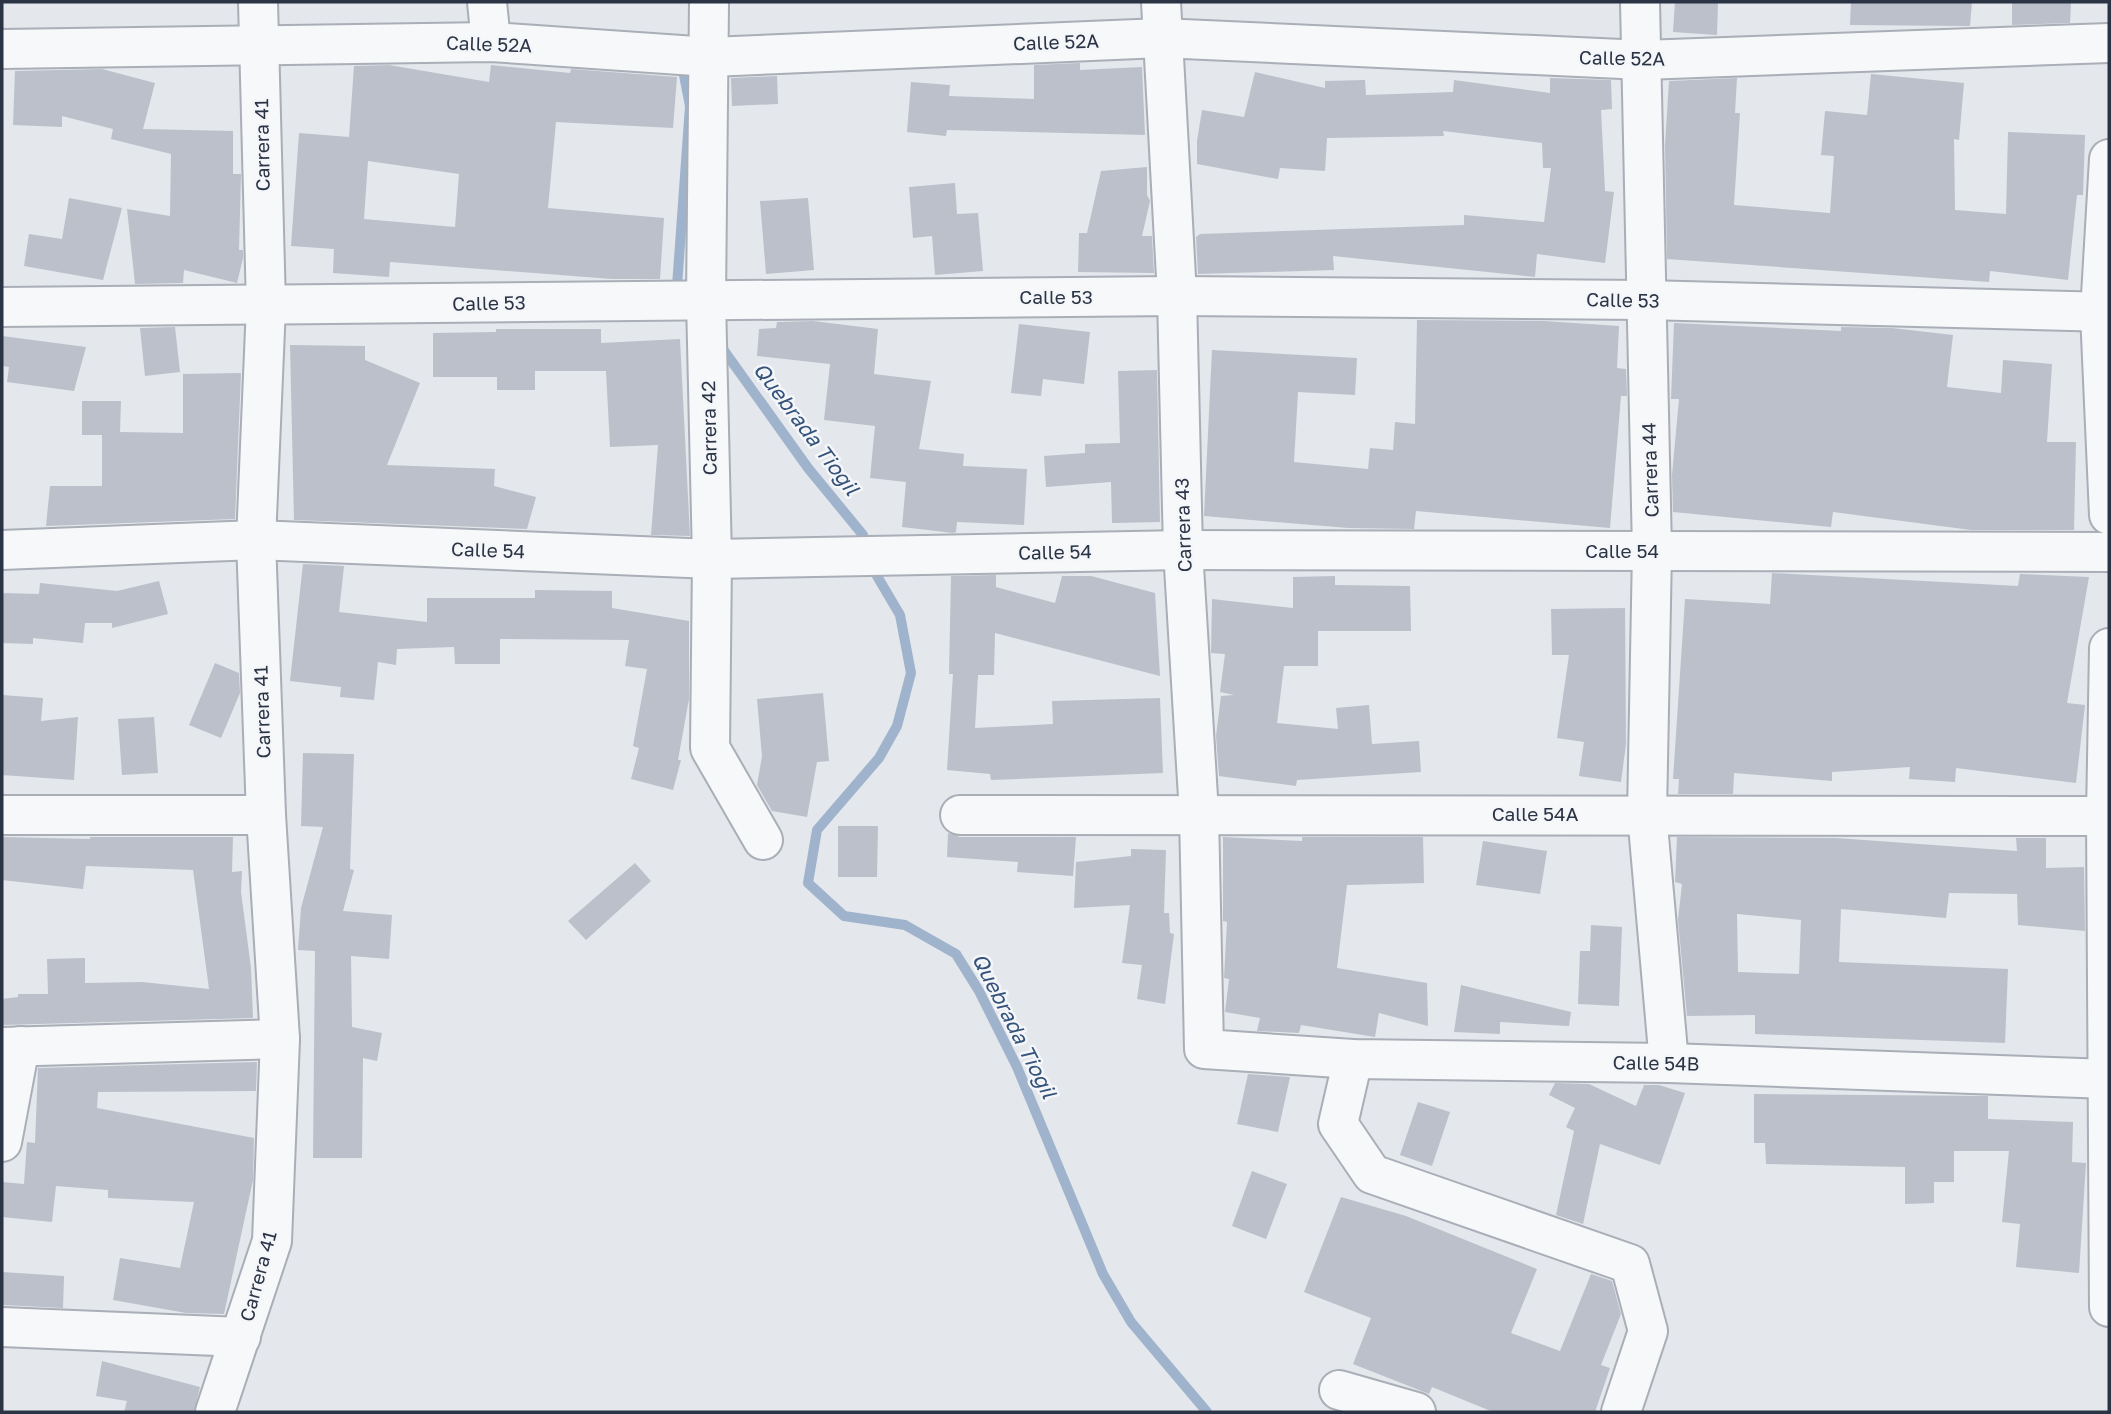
<svg xmlns="http://www.w3.org/2000/svg" width="2111" height="1414" font-family="'Golos Text',sans-serif">
	<style>
		.lines { fill: none; stroke-linecap: round; stroke-linejoin: round }
		.stream { stroke: #9fb4cc; stroke-width: 10 }
		.building { fill: #bbc0ca; fill-rule: evenodd }
		.minor-casing { stroke: #a9aeb7; stroke-width: 42 }
		.minor { stroke: #f7f8fa; stroke-width: 38 }
		.labels { text-anchor: middle; stroke-width: 5; stroke-linejoin: round; paint-order: stroke }
		.street-label { font-size: 19px; fill: #2b3445; stroke: #f4f6f9 }
		.water-label { font-size: 21px; font-style: italic; fill: #34527a; stroke: #f4f6f9 }
	</style>
	<rect width="100%" height="100%" fill="#e4e7ec"/>
	<g class="lines">
		<g class="stream">
			<path d="M677,286L690,106L682,65"/>
			<path d="M720,345L808,468L863,535"/>
			<path d="M877,576L900,615L911,673L897,726L879,758L817,830L808,883L844,916L905,925L956,954L979,991L1017,1067L1103,1274L1131,1322L1207,1412"/>
		</g>
	</g>
	<g class="building">
		<path d="M1675,2H1718L1717,35L1673,32Z"/>
		<path d="M1851,2H1972L1970,26L1850,25Z"/>
		<path d="M2012,2H2071L2070,23L2012,25Z"/>
		<path d="M1080,63V70L1142,67L1145,135L947,130L946,136L907,132L911,82L950,85L949,96L1034,99V65Z"/>
		<path d="M389,65L489,82L491,65L570,73L571,69L677,77L673,128L556,122L548,208L664,218L660,279H612L390,262L389,277L333,273L334,249L291,246L299,133L349,137L354,66ZM368,161L459,174L455,227L364,219Z"/>
		<path d="M102,69L155,83L143,129L233,131V174H241L239,250H243V258L237,283L184,270L183,283L135,284L127,209L170,216L171,154L111,139L113,129L62,116V127L13,125L15,71Z"/>
		<path d="M1255,72L1325,88V81L1365,80L1366,95L1453,92L1454,80L1550,93V78L1611,80L1612,109L1601,110L1605,191L1614,192L1605,263L1537,254L1535,277L1333,256L1334,270L1198,274L1196,237L1200,234L1464,225V215L1544,222L1551,168H1543L1542,143L1443,131L1444,136L1327,138L1325,171L1280,168L1278,179L1197,164V141L1202,110L1244,117Z"/>
		<path d="M1871,74L1964,83L1959,140L1954,139L1955,210L2006,214L2008,132L2085,135L2083,195H2077L2068,280L1990,271L1989,282L1667,259L1665,145L1669,81L1737,78L1735,113H1740L1734,205L1830,213L1834,156L1821,155L1825,111L1867,115Z"/>
		<path d="M777,76L778,104L732,106L731,78Z"/>
		<path d="M1147,167V195L1150,201L1142,236H1152L1154,273L1078,272L1079,233H1087L1101,171Z"/>
		<path d="M955,183L957,214L978,213L983,271L935,275L932,236L913,238L909,187Z"/>
		<path d="M69,198L122,208L103,280L24,266L29,234L62,239Z"/>
		<path d="M808,198L814,270L766,274L760,201Z"/>
		<path d="M1417,320L1544,321L1619,326L1617,368L1626,369L1627,396H1621L1610,528L1416,511L1414,529L1348,528L1204,516L1212,350L1357,358L1355,395L1298,392L1294,462L1368,469L1370,448L1393,450L1395,422L1415,424Z"/>
		<path d="M813,321L878,329L874,374L931,381L919,449L964,454L963,466L1027,469L1024,525L957,522L956,532L953,533L902,527L906,482L870,478L875,426L824,420L830,364L757,356L759,329L776,328L777,322Z"/>
		<path d="M1674,323L1841,331V327L1892,328L1953,335L1947,387L2001,393L2003,360L2052,364L2047,442H2076L2074,530H1971L1833,512L1831,527L1673,512L1672,475L1679,399H1671Z"/>
		<path d="M1019,324L1090,332L1084,384L1043,379L1041,396L1011,393Z"/>
		<path d="M175,327L180,372L145,376L140,328Z"/>
		<path d="M496,329H601V343L680,339L690,536L651,535L658,445L610,447L606,371H535V390H497V377H433V333L496,332Z"/>
		<path d="M2,336L86,347L74,391L7,382L9,367L2,366Z"/>
		<path d="M290,345L365,346V360L420,383L387,465L495,469L494,486L536,497L527,529L294,520Z"/>
		<path d="M1157,370L1160,522L1112,523L1111,482L1046,487L1044,456L1085,453V444L1120,443L1118,371Z"/>
		<path d="M241,373L235,519L46,526L50,486H102V435H82V401H121L120,432L183,433V374Z"/>
		<path d="M303,564L344,566L339,612L427,622V598H535V590L612,591V608L689,621V699L678,760H681L673,790L631,779L639,748L633,746L647,669L625,666L629,640L500,639V664H455L454,647L397,649L396,665L378,662L374,700L340,697L341,687L290,681Z"/>
		<path d="M1772,573L2018,586L2020,574L2089,577L2067,703L2085,705L2076,783L1956,768L1955,782L1909,779L1910,767L1832,772V781L1734,773L1733,794H1678L1679,779H1673L1685,599L1770,604Z"/>
		<path d="M996,575V587L1055,603L1062,576H1091L1155,593L1160,676L995,633L994,675H978L975,728L1053,724L1052,701L1160,698L1163,773L991,780L990,774L947,770L953,674H949L951,576Z"/>
		<path d="M1335,576V585L1410,586L1411,631H1318V666H1284L1277,723L1338,729L1336,708L1369,705L1372,744L1419,741L1421,772L1297,780L1296,786L1219,776L1216,736L1221,696L1234,695L1220,692L1225,654L1211,653L1212,599L1293,608V577Z"/>
		<path d="M159,581L168,614L112,628V623H85L83,643L33,638V644L2,643V593L39,594L40,583L117,591Z"/>
		<path d="M1625,608L1626,744L1621,782L1579,776L1584,742L1557,738L1569,655H1552L1551,609Z"/>
		<path d="M215,663L239,673L240,693L221,738L189,725Z"/>
		<path d="M823,693L829,761L817,762L807,817L772,811L757,785L762,756L757,699Z"/>
		<path d="M2,695L43,698L41,721L78,717L74,780L2,775Z"/>
		<path d="M154,717L158,773L122,775L118,719Z"/>
		<path d="M303,753L354,754L350,869L354,870L343,911L392,915L389,959L351,956L352,1027L382,1033L377,1061L363,1058L362,1158H313L315,951L298,950L301,908L323,827L301,826Z"/>
		<path d="M838,826H878L877,877H838Z"/>
		<path d="M948,833L960,837H1076L1073,876L1017,872L1018,862L947,857Z"/>
		<path d="M2,837L90,839V837H233L232,872L242,871L241,892L251,968L253,1018L2,1025V999L18,997V994H48L47,959L85,958V983L142,982L209,989L193,870L86,866L83,889L2,880Z"/>
		<path d="M1223,837L1302,841V837H1423L1424,883L1347,885L1337,968L1427,983L1428,1026L1379,1013L1375,1037L1301,1025L1299,1033L1257,1031L1260,1018L1225,1012L1229,979L1224,978L1227,922L1223,921Z"/>
		<path d="M1677,837L1836,838L2017,851L2016,838H2046V868L2084,867L2085,931L2018,925L2017,894L1949,893L1946,918L1841,909L1839,962L2008,969L2005,1043L1755,1034V1015L1687,1016L1678,920L1682,884L1675,882ZM1737,914L1801,920L1799,974L1738,972Z"/>
		<path d="M1483,841L1547,851L1540,894L1476,885Z"/>
		<path d="M1131,849L1166,850L1164,913H1169L1170,933L1174,934L1165,1004L1137,999L1142,965L1122,963L1130,905L1074,908L1076,862L1131,856Z"/>
		<path d="M635,863L651,881L586,940L568,921Z"/>
		<path d="M1591,925L1622,927L1619,1006L1578,1004L1580,951H1590Z"/>
		<path d="M1461,985L1571,1012L1569,1026L1500,1022V1034L1454,1032Z"/>
		<path d="M257,1062L256,1091L98,1092L97,1108L254,1138L253,1180L224,1314L186,1313L113,1300L120,1258L180,1268L194,1202L108,1198V1190L56,1186L52,1222L2,1217V1182L24,1184L27,1142L35,1143L38,1068Z"/>
		<path d="M1248,1074L1290,1077L1278,1132L1237,1124Z"/>
		<path d="M1555,1083L1589,1084L1636,1106L1644,1085H1659L1685,1093L1660,1165L1600,1144L1583,1224L1556,1215L1574,1131L1566,1127L1575,1108L1549,1095Z"/>
		<path d="M1754,1094L1988,1096V1119L2073,1122L2072,1162L2086,1163L2079,1273L2016,1267L2020,1224L2002,1222L2009,1151H1954V1182H1934V1203L1905,1204V1167L1766,1164L1765,1143H1754Z"/>
		<path d="M1418,1102L1450,1112L1432,1166L1400,1155Z"/>
		<path d="M1252,1171L1287,1184L1266,1239L1232,1226Z"/>
		<path d="M1341,1197L1406,1216L1537,1269L1511,1333L1560,1351L1591,1274L1612,1281L1621,1314L1601,1365L1610,1368L1595,1412H1493L1432,1387L1429,1394L1353,1364L1371,1318L1304,1292Z"/>
		<path d="M2,1272L64,1276L63,1308L2,1305Z"/>
		<path d="M102,1361L200,1387L194,1412H124L127,1401L96,1396Z"/>
	</g>
	<g class="lines">
		<g class="minor-casing">
			<g id="minor">
				<path d="M487,2L491,42"/>
				<path d="M709,2L706,300L712,559L710,748L763,840"/>
				<path d="M1161,2L1177,296L1183,550L1199,814L1204,1049L1353,1059L1669,1063L2109,1079"/>
				<path d="M1640,2L1652,551L1647,814L1669,1063"/>
				<path d="M2,49L491,42L710,57L1161,38L1643,60L2109,43"/>
				<path d="M2109,159L2100,313L2109,515"/>
				<path d="M2,307L1177,296L1645,300L2109,312"/>
				<path d="M2,550L256,540L712,559L1183,550L2109,552"/>
				<path d="M2109,648L2106,816L2109,1307"/>
				<path d="M2,815H266"/>
				<path d="M960,815L2109,816"/>
				<path d="M2,1047L280,1039"/>
				<path d="M1353,1059L1338,1124L1372,1174L1630,1264L1648,1331L1621,1412"/>
				<path d="M2,1142L20,1046"/>
				<path d="M2,1327L241,1337"/>
				<path d="M1339,1390L1416,1412"/>
				<path d="M215,1412L272,1241L280,1039L266,815L256,540L266,306L258,2"/>
			</g>
		</g>
		<use href="#minor" class="minor"/>
	</g>
	<g class="labels">
		<g class="street-label">
			<text transform="translate(1056 42) rotate(-2)" y="7">Calle 52A</text>
			<text transform="translate(489 44) rotate(2)" y="7">Calle 52A</text>
			<text transform="translate(1622 58) rotate(1)" y="7">Calle 52A</text>
			<text transform="translate(262 145) rotate(-91)" y="7">Carrera 41</text>
			<text x="1056" y="304">Calle 53</text>
			<text transform="translate(1623 300) rotate(1)" y="7">Calle 53</text>
			<text transform="translate(489 303) rotate(-1)" y="7">Calle 53</text>
			<text transform="translate(709 428) rotate(-91)" y="7">Carrera 42</text>
			<text transform="translate(1650 470) rotate(-92)" y="7">Carrera 44</text>
			<text transform="translate(1183 525) rotate(-92)" y="7">Carrera 43</text>
			<text transform="translate(488 550) rotate(2)" y="7">Calle 54</text>
			<text x="1622" y="558">Calle 54</text>
			<text transform="translate(1055 552) rotate(-1)" y="7">Calle 54</text>
			<text transform="translate(262 712) rotate(-92)" y="7">Carrera 41</text>
			<text x="1535" y="821">Calle 54A</text>
			<text transform="translate(1656 1063) rotate(1)" y="7">Calle 54B</text>
			<text transform="translate(258 1276) rotate(-75)" y="7">Carrera 41</text>
		</g>
		<g class="water-label">
			<text transform="translate(806 429) rotate(53)" y="7">Quebrada Tiogil</text>
			<text transform="translate(1014 1026) rotate(63)" y="7">Quebrada Tiogil</text>
		</g>
	</g>
	<rect width="2111" height="1414" fill="none" stroke="#2b3445" stroke-width="7"/>
</svg>
